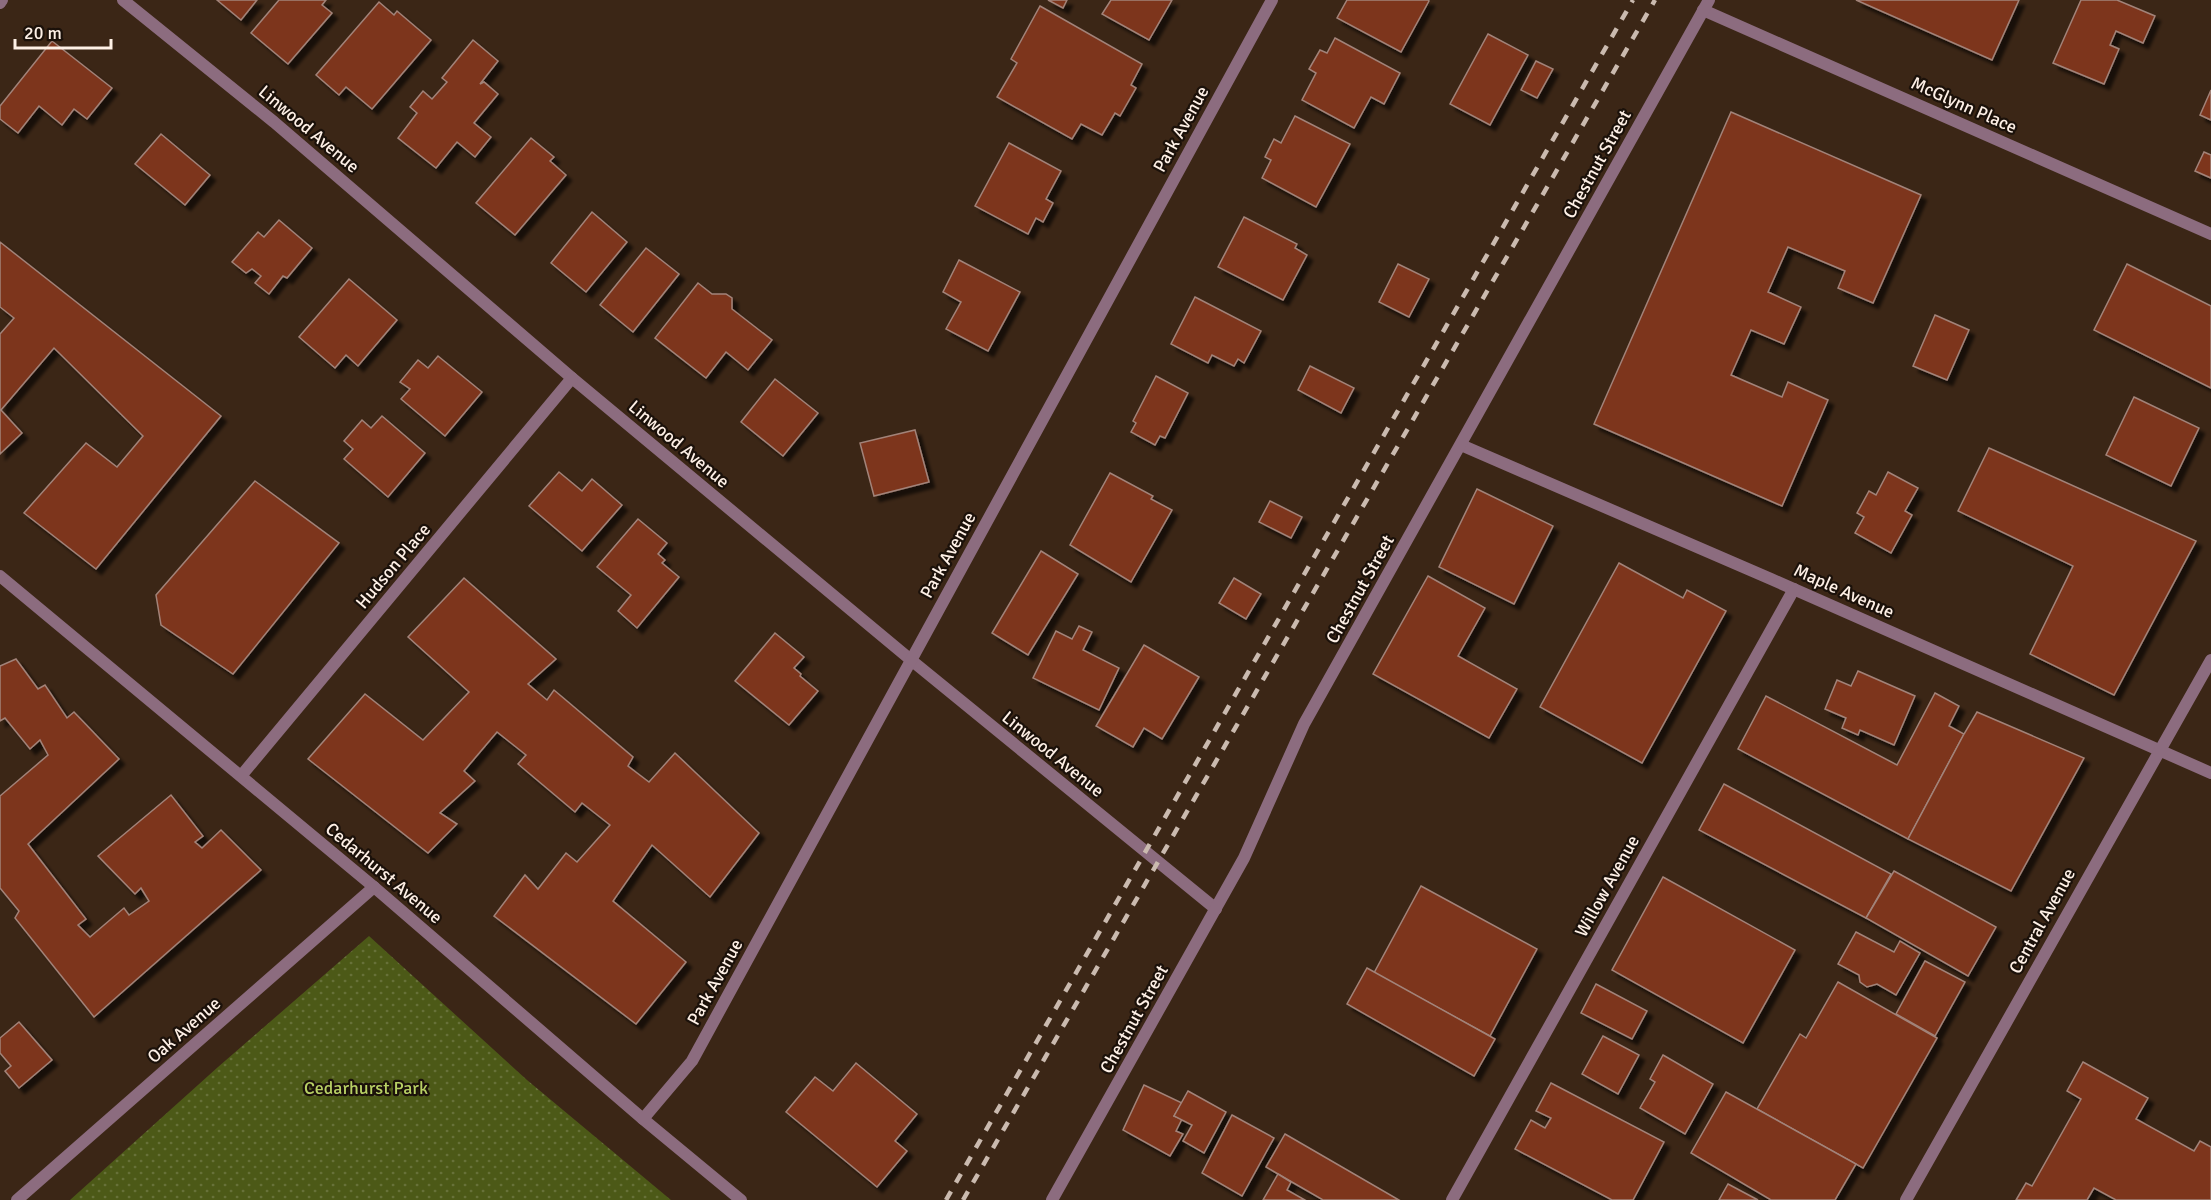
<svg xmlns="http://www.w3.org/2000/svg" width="2211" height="1200" font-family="Signika,sans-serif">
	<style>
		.park { fill: url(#park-dots) }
		.building { fill: #7d351d; stroke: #a28379; stroke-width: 1.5; filter: url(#shadow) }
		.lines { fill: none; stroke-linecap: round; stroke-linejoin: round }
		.minor { stroke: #8c6c7f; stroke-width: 12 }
		.tertiary { stroke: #8c6c7f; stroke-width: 12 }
		.rail { stroke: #cabaaf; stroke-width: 4.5; stroke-dasharray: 10 10; stroke-linecap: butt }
		.labels { text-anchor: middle; stroke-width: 4.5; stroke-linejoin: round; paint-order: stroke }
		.street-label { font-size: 18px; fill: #fef0e6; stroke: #1b110a }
		.park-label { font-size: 18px; fill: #b8d065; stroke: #1b110a }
	</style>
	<defs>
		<pattern id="park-dots" width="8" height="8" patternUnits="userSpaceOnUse" patternTransform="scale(1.5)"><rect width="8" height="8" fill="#4c5917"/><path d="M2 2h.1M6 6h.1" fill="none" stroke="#677139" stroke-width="1.8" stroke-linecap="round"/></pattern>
		<filter id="shadow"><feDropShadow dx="5.5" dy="5.5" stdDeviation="1.5" flood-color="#0009"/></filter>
	</defs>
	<rect width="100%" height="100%" fill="#3b2616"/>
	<path class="park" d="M369,936L527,1080L671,1200H70L218,1067Z"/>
	<g class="building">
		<path d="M217,0H257L241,20Z"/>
		<path d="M279,0H326L322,5L332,13L288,64L251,33Z"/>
		<path d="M1048,0H1067L1063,8Z"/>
		<path d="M1111,0H1172L1149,40L1102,14Z"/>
		<path d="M1347,0H1428L1429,1L1401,52L1337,18Z"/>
		<path d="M1856,0H2019L1992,60Z"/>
		<path d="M2081,0H2117L2155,16L2143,43L2116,31L2110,45L2119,49L2104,84L2053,63Z"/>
		<path d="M379,2L394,15L397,11L431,40L372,109L346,87L339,95L316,75Z"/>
		<path d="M1040,6L1142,64L1131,85L1136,88L1120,116L1115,113L1102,135L1081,124L1072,139L997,97L1017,63L1011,59Z"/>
		<path d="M1488,34L1528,55L1490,125L1450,104Z"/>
		<path d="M1335,38L1400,73L1384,104L1371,97L1354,128L1302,100L1316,73L1309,69L1320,50L1327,53Z"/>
		<path d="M473,40L498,61L480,84L484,82L498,94L474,123L491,137L475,157L457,142L436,168L398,138L417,113L410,107L423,91L432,99L447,82L442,78Z"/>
		<path d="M52,41L112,88L87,119L74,109L62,125L39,106L18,133L0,119V106Z"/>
		<path d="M1536,61L1553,69L1537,98L1521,90Z"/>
		<path d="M2211,90V120L2200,115Z"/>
		<path d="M1731,112L1921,195L1873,303L1838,288L1845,271L1788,247L1768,292L1801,307L1784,344L1751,330L1731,375L1782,397L1788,382L1828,400L1782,506L1594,424Z"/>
		<path d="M1295,116L1350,144L1316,207L1262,178L1271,160L1265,157L1274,139L1281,143Z"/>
		<path d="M161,134L210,175L185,205L135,164Z"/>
		<path d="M531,138L554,157L550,161L566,175L515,235L476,203Z"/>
		<path d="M1009,143L1061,171L1046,199L1053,203L1043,222L1036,218L1028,234L975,206Z"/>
		<path d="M2204,152L2211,155V178L2195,171Z"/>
		<path d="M592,212L627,242L586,292L551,263Z"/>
		<path d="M1244,217L1297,244L1295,248L1307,255L1283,300L1218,267Z"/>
		<path d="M279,220L312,248L287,278L283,276L269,294L255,283L261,276L252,269L246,273L232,262L258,232L264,237Z"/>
		<path d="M0,242L221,416L96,569L24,513L86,443L117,467L143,436L54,348L1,410L22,433L0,454V334L14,318L0,307Z"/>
		<path d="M646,248L679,274L633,332L600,305Z"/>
		<path d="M959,260L1020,292L988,351L946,329L961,302L943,292Z"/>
		<path d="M1398,264L1429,279L1409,317L1379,302Z"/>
		<path d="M2127,264L2211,306V388L2094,330Z"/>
		<path d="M349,279L397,320L358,366L346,355L335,368L299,337Z"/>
		<path d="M698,283L712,294H726L732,298V309L772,340L748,370L726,352L706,378L655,338Z"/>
		<path d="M1195,297L1261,331L1244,363L1238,359L1234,366L1212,355L1208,363L1171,344Z"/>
		<path d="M1935,315L1969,330L1947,380L1913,366Z"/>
		<path d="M438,356L482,392L445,436L401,399L410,389L400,382L418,360L428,368Z"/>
		<path d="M1310,366L1354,388L1341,413L1298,390Z"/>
		<path d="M1156,376L1188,393L1165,438L1160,436L1155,445L1131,432L1136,423L1133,421Z"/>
		<path d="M775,379L818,413L783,456L741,422Z"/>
		<path d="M2134,397L2199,428L2171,486L2106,455Z"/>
		<path d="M382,416L425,453L388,497L344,459L353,449L344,441L362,420L371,428Z"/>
		<path d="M915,430L929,482L874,496L860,443Z"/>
		<path d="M1989,448L2196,541L2114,695L2030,654L2073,566L1958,511Z"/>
		<path d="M559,472L582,491L592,479L622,505L582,551L529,506Z"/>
		<path d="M1888,472L1918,488L1905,511L1912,515L1891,553L1855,533L1864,517L1857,513L1869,491L1876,495Z"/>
		<path d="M1110,473L1153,496L1151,499L1172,510L1131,582L1070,545Z"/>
		<path d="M255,481L339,543L233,674L161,625L156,595Z"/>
		<path d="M1477,489L1553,526L1514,604L1439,567Z"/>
		<path d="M1270,501L1302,517L1291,538L1259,522Z"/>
		<path d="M638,519L667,543L658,554L665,560L662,563L679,577L637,628L618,611L631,595L597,567Z"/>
		<path d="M1041,551L1078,574L1028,655L992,633Z"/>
		<path d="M1619,563L1683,598L1687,590L1726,611L1642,763L1540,707Z"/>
		<path d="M1428,576L1485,608L1458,656L1517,689L1489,738L1373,674Z"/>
		<path d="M464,578L556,659L528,684L547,700L554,690L633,757L628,766L649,782L675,753L759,833L710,897L652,845L613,901L686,962L636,1024L494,916L525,875L538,889L566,853L577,862L610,825L582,803L575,812L518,764L526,755L497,732L464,771L475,781L440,813L457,824L428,853L308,759L365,694L423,740L469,692L408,637Z"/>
		<path d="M1234,578L1261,594L1246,619L1219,603Z"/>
		<path d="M1079,626L1092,632L1083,650L1119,668L1099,710L1033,678L1056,631L1072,639Z"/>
		<path d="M775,633L804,657L794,668L801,674L800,676L818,691L789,725L735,681Z"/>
		<path d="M1144,645L1199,677L1162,739L1144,728L1133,747L1096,726Z"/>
		<path d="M16,659L38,689L45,685L67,718L74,712L119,759L28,844L86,919L78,925L90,937L124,908L129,915L149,901L141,888L135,894L98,856L171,795L203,836L195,842L202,848L221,830L261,870L94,1017L15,918L19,911L0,888V796L48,755L40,740L30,749L5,718L0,721V666Z"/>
		<path d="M1858,671L1915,696L1894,745L1860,730L1858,735L1842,728L1846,718L1825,709L1837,680L1851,686Z"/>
		<path d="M1935,693L1959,706L1949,726L1964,734L1908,839L1738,749L1766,696L1897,765Z"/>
		<path d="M1977,712L2084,758L2011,891L1908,839L1964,734Z"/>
		<path d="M1724,784L1891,874L1866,918L1699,830Z"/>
		<path d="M1894,871L1996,927L1968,976L1866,918Z"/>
		<path d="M1663,877L1795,950L1743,1043L1612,970Z"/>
		<path d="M1421,886L1537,949L1490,1036L1374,973Z"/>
		<path d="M1856,932L1894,952L1900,941L1920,953L1896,995L1877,984L1867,987L1860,982L1859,975L1838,964Z"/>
		<path d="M1925,961L1965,982L1935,1036L1896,1014Z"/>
		<path d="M1367,968L1495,1039L1474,1076L1347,1004Z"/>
		<path d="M1838,982L1937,1038L1863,1168L1757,1109L1800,1034L1806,1038Z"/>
		<path d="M1596,984L1647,1011L1632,1039L1581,1013Z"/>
		<path d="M19,1022L52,1060L19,1088L5,1071L11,1066L0,1053V1038Z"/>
		<path d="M1603,1036L1639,1055L1618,1094L1582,1074Z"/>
		<path d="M1663,1055L1713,1084L1685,1134L1640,1108L1655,1082L1650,1079Z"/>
		<path d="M2083,1062L2148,1098L2136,1119L2194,1151L2200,1141L2211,1147V1200H2116L2094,1188L2087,1200H2016L2026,1183L2032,1186L2081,1099L2067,1091Z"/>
		<path d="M856,1063L917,1114L895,1141L907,1151L877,1187L786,1112L815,1077L833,1091Z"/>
		<path d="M1551,1083L1664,1142L1633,1200H1612L1515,1149L1531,1120L1545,1128L1551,1118L1536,1111Z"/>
		<path d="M1144,1085L1182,1103L1174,1116L1182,1119L1176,1131L1183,1134L1170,1156L1123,1130Z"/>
		<path d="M1188,1091L1226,1112L1204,1153L1183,1141L1192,1125L1174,1116Z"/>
		<path d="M1726,1092L1856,1164L1835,1200H1771L1691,1153Z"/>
		<path d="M1232,1115L1274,1138L1242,1196L1202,1173Z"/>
		<path d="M1285,1134L1399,1200H1323L1278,1174L1266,1167Z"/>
		<path d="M1278,1174L1291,1182L1287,1190L1305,1200H1263Z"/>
		<path d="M1728,1184L1758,1200H1719Z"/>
	</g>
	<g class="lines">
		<g class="minor">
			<path d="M123,0L274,122L572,378L911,660L1216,909"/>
			<path d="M0,3L2,0"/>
			<path d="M1703,10L2211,234"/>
			<path d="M1461,445L1771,579L2211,773"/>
			<path d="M0,576L374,887L643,1119L741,1200"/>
			<path d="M241,776L572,378"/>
			<path d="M643,1119L692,1061L1272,0"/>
			<path d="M17,1200L374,887"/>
			<path d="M1052,1200L1244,858L1304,724L1709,0"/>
			<path d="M1452,1200L1794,589"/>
		</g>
		<path class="tertiary" d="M1906,1200L2211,660"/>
		<g class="rail">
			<path d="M946,1200L1633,0"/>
			<path d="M963,1200L1655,0"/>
		</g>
	</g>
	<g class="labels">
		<g class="street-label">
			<text transform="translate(1964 105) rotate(24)" y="6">McGlynn Place</text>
			<text transform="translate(309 129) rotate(40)" y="6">Linwood Avenue</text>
			<text transform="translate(1181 129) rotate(-61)" y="6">Park Avenue</text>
			<text transform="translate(1597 164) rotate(-61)" y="6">Chestnut Street</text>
			<text transform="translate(679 444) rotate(40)" y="6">Linwood Avenue</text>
			<text transform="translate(948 555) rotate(-61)" y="6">Park Avenue</text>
			<text transform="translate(393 566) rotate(-50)" y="6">Hudson Place</text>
			<text transform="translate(1360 589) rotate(-61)" y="6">Chestnut Street</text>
			<text transform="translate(1844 591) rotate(24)" y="6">Maple Avenue</text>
			<text transform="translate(1053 754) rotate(39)" y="6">Linwood Avenue</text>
			<text transform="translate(384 873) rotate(40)" y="6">Cedarhurst Avenue</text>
			<text transform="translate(1607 886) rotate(-61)" y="6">Willow Avenue</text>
			<text transform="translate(2042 921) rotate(-61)" y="6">Central Avenue</text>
			<text transform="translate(715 982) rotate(-61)" y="6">Park Avenue</text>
			<text transform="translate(1134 1019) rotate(-61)" y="6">Chestnut Street</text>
			<text transform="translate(184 1030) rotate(-41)" y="6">Oak Avenue</text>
		</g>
		<g class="park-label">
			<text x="366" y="1094">Cedarhurst Park</text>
		</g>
	</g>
	<path d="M15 39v9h96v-9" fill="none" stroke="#fef0e6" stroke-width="3"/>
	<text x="24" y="39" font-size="18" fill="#fef0e6" stroke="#1b110a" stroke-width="4.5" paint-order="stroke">20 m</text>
</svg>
